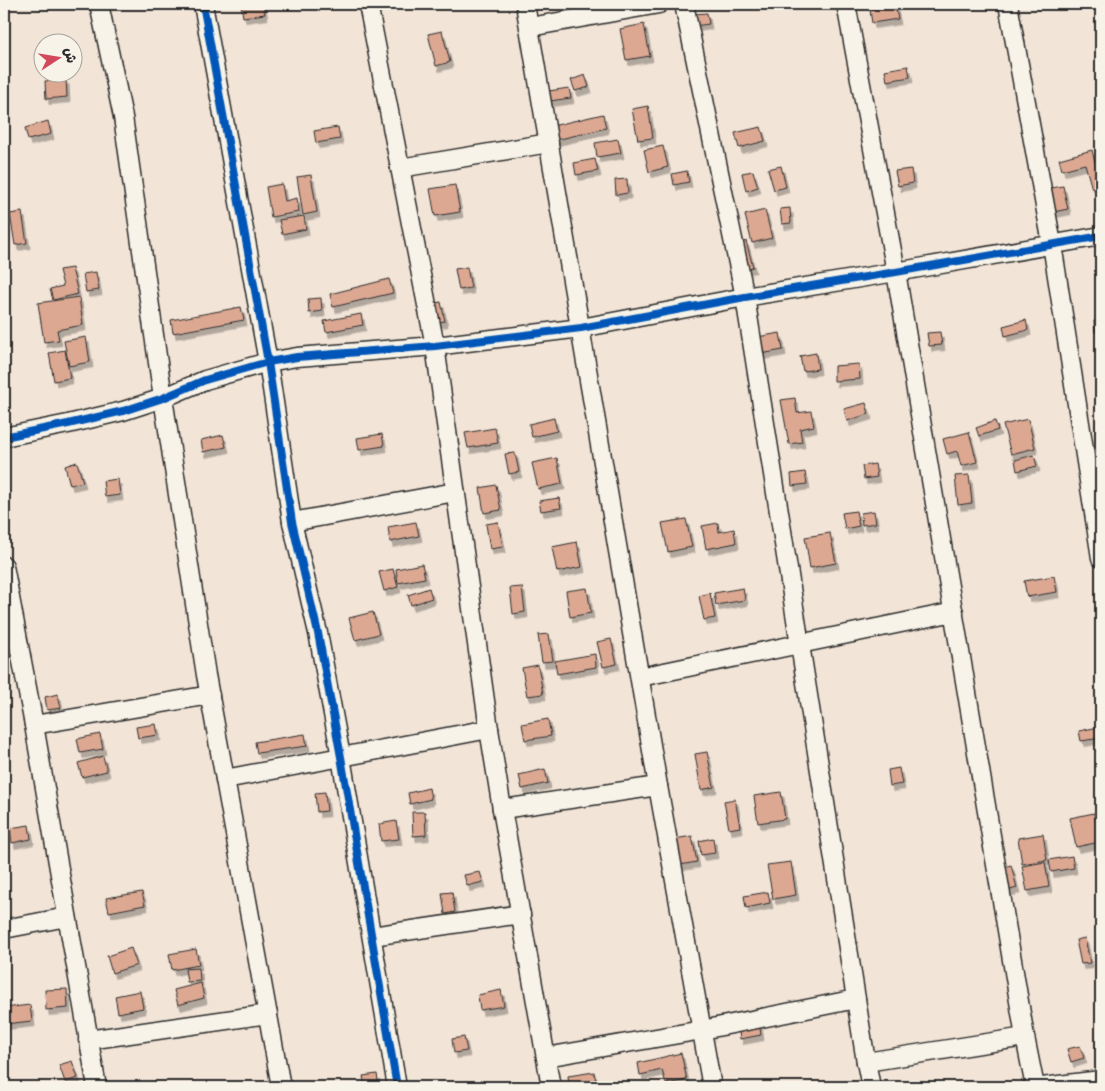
<svg xmlns="http://www.w3.org/2000/svg" width="1105" height="1091" font-family="'Gochi Hand','Playpen Sans Arabic',sans-serif">
	<style>
		.building { fill: #dda892; stroke: #2b2b2b; filter: url(#shadow) }
		.lines { fill: none; stroke-linecap: round; stroke-linejoin: round }
		.street-casing { stroke: #2b2b2b; stroke-width: 21 }
		.street { stroke: #f7f3e8; stroke-width: 18 }
		.cycleway-casing { stroke: #f7f3e8; stroke-width: 11 }
		.cycleway { stroke: #0057b8; stroke-width: 8 }
	</style>
	<defs>
		<filter id="shadow"><feDropShadow dx="3" dy="5.5" stdDeviation="0" flood-color="#0004"/></filter>
	</defs>
	<rect width="100%" height="100%" fill="#f2e4d7"/>
	<filter id="ink" filterUnits="userSpaceOnUse"><feTurbulence type="fractalNoise" baseFrequency=".02" numOctaves="2"/><feDisplacementMap in="SourceGraphic" scale="10" xChannelSelector="R" yChannelSelector="G"/><feConvolveMatrix kernelMatrix="1 2 1 2 8 2 1 2 1" color-interpolation-filters="sRGB"/></filter>
	<g filter="url(#ink)">
		<g class="building">
			<path d="M241,4H263L265,14L243,17Z"/>
			<path d="M895,5L898,19L872,23L870,10Z"/>
			<path d="M707,13L709,24L694,26L693,14Z"/>
			<path d="M644,24L650,56L626,60L620,29Z"/>
			<path d="M442,31L450,62L436,66L428,34Z"/>
			<path d="M908,66L910,77L887,81L885,70Z"/>
			<path d="M585,75L589,87L575,91L571,80Z"/>
			<path d="M66,79L67,97L46,99L45,81Z"/>
			<path d="M569,88L571,98L543,102L542,92Z"/>
			<path d="M648,106L653,138L638,140L632,109Z"/>
			<path d="M603,114L606,128L556,140L552,126Z"/>
			<path d="M48,121L51,134L28,140L25,128Z"/>
			<path d="M338,127L340,139L316,143L314,131Z"/>
			<path d="M761,127L765,141L739,148L735,133Z"/>
			<path d="M618,139L621,153L597,157L595,143Z"/>
			<path d="M663,146L668,167L649,172L644,150Z"/>
			<path d="M1092,150L1101,187L1092,189L1085,164L1062,170L1059,159Z"/>
			<path d="M595,159L598,171L576,175L574,163Z"/>
			<path d="M781,166L786,187L774,190L768,169Z"/>
			<path d="M911,169L913,183L898,186L895,171Z"/>
			<path d="M687,171L689,182L674,185L672,174Z"/>
			<path d="M753,171L758,187L746,191L742,173Z"/>
			<path d="M311,175L317,212L303,215L297,177Z"/>
			<path d="M627,179L628,193L616,195L615,180Z"/>
			<path d="M282,184L285,201L297,198L299,212L271,217L266,187Z"/>
			<path d="M455,185L460,212L435,216L430,189Z"/>
			<path d="M1063,186L1068,209L1044,214L1039,190Z"/>
			<path d="M790,208L791,223L782,224L780,209Z"/>
			<path d="M765,210L772,238L752,243L745,215Z"/>
			<path d="M22,212L27,243L15,245L10,214Z"/>
			<path d="M304,216L306,229L282,234L279,220Z"/>
			<path d="M746,241L753,267L739,270L732,245Z"/>
			<path d="M467,267L471,288L459,290L455,269Z"/>
			<path d="M72,268L78,294L53,300L50,289L63,286L59,270Z"/>
			<path d="M96,272L99,290L86,292L83,274Z"/>
			<path d="M389,279L393,293L333,307L330,294Z"/>
			<path d="M79,297L83,325L57,330L59,340L44,342L38,303Z"/>
			<path d="M321,298L322,311L309,313L308,299Z"/>
			<path d="M441,302L445,321L427,324L423,305Z"/>
			<path d="M241,307L244,320L173,333L171,320Z"/>
			<path d="M361,314L363,325L326,332L324,321Z"/>
			<path d="M1026,320L1028,330L1005,336L1003,326Z"/>
			<path d="M1101,320V332H1095L1094,321Z"/>
			<path d="M940,332L942,345L929,346L927,333Z"/>
			<path d="M780,333L783,350L755,355L752,338Z"/>
			<path d="M86,337L90,362L69,366L64,341Z"/>
			<path d="M65,350L70,378L54,381L49,353Z"/>
			<path d="M816,353L818,369L803,371L800,356Z"/>
			<path d="M859,364L860,379L834,381V366Z"/>
			<path d="M795,398L797,413L811,411L814,426L800,429L802,442L789,444L781,400Z"/>
			<path d="M866,403L869,414L847,421L844,409Z"/>
			<path d="M554,418L557,431L532,437L529,424Z"/>
			<path d="M1028,419L1035,448L1011,454L1003,425Z"/>
			<path d="M995,421L998,430L979,436L976,428Z"/>
			<path d="M495,428L498,443L468,448L465,433Z"/>
			<path d="M969,432L977,462L961,466L957,451L947,454L943,439Z"/>
			<path d="M382,434L384,446L359,450L357,438Z"/>
			<path d="M223,435L226,447L203,452L201,440Z"/>
			<path d="M515,453L519,472L509,474L505,454Z"/>
			<path d="M1034,455L1037,466L1017,471L1015,460Z"/>
			<path d="M557,458L562,484L538,489L532,463Z"/>
			<path d="M77,462L83,482L70,485L65,466Z"/>
			<path d="M875,464L877,477L864,479L862,466Z"/>
			<path d="M805,472L807,484L792,486L791,474Z"/>
			<path d="M969,475L972,503L958,505L955,476Z"/>
			<path d="M118,479L120,495L105,497L103,481Z"/>
			<path d="M496,485L501,510L484,513L480,488Z"/>
			<path d="M559,498L561,508L541,511L539,501Z"/>
			<path d="M856,511L859,526L845,529L842,513Z"/>
			<path d="M874,511L876,523L862,525L861,513Z"/>
			<path d="M686,519L692,547L668,552L662,523Z"/>
			<path d="M416,522L419,536L390,542L388,527Z"/>
			<path d="M498,522L503,547L490,549L486,524Z"/>
			<path d="M718,523L719,532L734,529L736,543L706,549L702,526Z"/>
			<path d="M830,533L836,563L810,568L805,537Z"/>
			<path d="M577,542L582,567L557,572L552,547Z"/>
			<path d="M422,564L425,578L398,583L396,569Z"/>
			<path d="M393,569L398,587L384,591L379,572Z"/>
			<path d="M1054,576L1057,592L1027,597L1024,581Z"/>
			<path d="M522,587L525,612L513,614L510,588Z"/>
			<path d="M429,588L432,598L411,605L408,595Z"/>
			<path d="M587,588L591,613L570,617L566,591Z"/>
			<path d="M743,588L745,600L716,605L714,593Z"/>
			<path d="M710,593L715,618L704,620L699,596Z"/>
			<path d="M373,612L379,634L355,640L349,618Z"/>
			<path d="M549,634L553,661L542,662L538,635Z"/>
			<path d="M611,639L617,664L603,667L597,642Z"/>
			<path d="M595,654L596,667L557,674L555,661Z"/>
			<path d="M538,665L543,694L527,696L522,668Z"/>
			<path d="M58,694L61,708L47,710L45,697Z"/>
			<path d="M548,719L551,736L525,740L522,724Z"/>
			<path d="M156,724L158,735L138,738L136,727Z"/>
			<path d="M1099,727L1101,738L1081,741L1079,731Z"/>
			<path d="M100,734L103,749L80,753L77,739Z"/>
			<path d="M305,734L307,746L257,753L255,742Z"/>
			<path d="M707,752L714,787L701,790L695,754Z"/>
			<path d="M103,756L107,771L82,777L78,763Z"/>
			<path d="M899,768L902,784L890,786L888,770Z"/>
			<path d="M545,769L548,783L522,789L519,775Z"/>
			<path d="M429,788L431,799L410,804L408,793Z"/>
			<path d="M325,792L327,811L317,812L315,793Z"/>
			<path d="M781,792L785,819L758,823L754,796Z"/>
			<path d="M735,799L740,827L729,829L724,801Z"/>
			<path d="M412,812H425L426,835L413,836Z"/>
			<path d="M1094,813L1100,842L1076,847L1070,818Z"/>
			<path d="M396,821L399,839L381,841L379,824Z"/>
			<path d="M29,825L31,839L12,843L10,828Z"/>
			<path d="M1043,834L1047,860L1022,864L1018,838Z"/>
			<path d="M692,836L697,862L674,866L669,840Z"/>
			<path d="M713,838L715,853L701,855L699,841Z"/>
			<path d="M1072,856L1074,868L1051,872L1049,860Z"/>
			<path d="M791,862L796,895L773,899L767,865Z"/>
			<path d="M1045,862L1049,887L1027,891L1022,866Z"/>
			<path d="M1011,865L1017,888L1007,891L1001,868Z"/>
			<path d="M480,872L483,882L467,886L464,875Z"/>
			<path d="M142,892L145,905L109,912L106,898Z"/>
			<path d="M452,892L455,912L445,914L442,893Z"/>
			<path d="M768,892L770,903L746,908L744,896Z"/>
			<path d="M1085,938L1090,963L1081,964L1076,940Z"/>
			<path d="M131,948L137,965L112,973L107,956Z"/>
			<path d="M196,949L199,965L172,970L169,954Z"/>
			<path d="M199,968L200,981L187,982L185,969Z"/>
			<path d="M201,983L204,998L178,1005L174,990Z"/>
			<path d="M67,989L68,1008L46,1010L45,990Z"/>
			<path d="M501,990L504,1006L480,1010L478,995Z"/>
			<path d="M140,991L143,1008L118,1013L115,996Z"/>
			<path d="M30,1005L32,1021L5,1024L4,1008Z"/>
			<path d="M759,1021L761,1035L740,1039L738,1025Z"/>
			<path d="M464,1037L467,1051L454,1053L452,1039Z"/>
			<path d="M1080,1046L1084,1058L1071,1062L1067,1049Z"/>
			<path d="M681,1053L687,1080L666,1084L662,1070L640,1075L638,1063Z"/>
			<path d="M72,1061L78,1078L65,1082L59,1065Z"/>
			<path d="M594,1072L596,1081L569,1086L568,1076Z"/>
			<path d="M377,1074L379,1087H365L363,1076Z"/>
			<path d="M597,1084L598,1087H576Z"/>
		</g>
		<g class="lines">
			<g class="street-casing">
				<g id="street">
					<path d="M99,4L123,117L163,398L206,675L281,1087"/>
					<path d="M203,4L268,362L292,522L318,633L341,757L397,1087"/>
					<path d="M368,4L435,346L489,729L502,809L551,1087"/>
					<path d="M525,4L658,786L712,1087"/>
					<path d="M684,4L745,297L866,1062L871,1087"/>
					<path d="M846,4L896,272L1025,1037L1035,1087"/>
					<path d="M1008,4L1052,244L1101,558"/>
					<path d="M530,27L659,4"/>
					<path d="M400,168L549,143"/>
					<path d="M4,437L68,424L123,411L163,398L205,380L268,362L297,357L435,346L581,328L745,297L896,272L1101,236"/>
					<path d="M292,522L455,492"/>
					<path d="M4,566L34,725L97,1087"/>
					<path d="M640,677L954,612"/>
					<path d="M34,725L210,695"/>
					<path d="M225,779L489,729"/>
					<path d="M502,809L658,786"/>
					<path d="M4,929L67,917"/>
					<path d="M372,936L521,914"/>
					<path d="M88,1040L268,1014"/>
					<path d="M546,1057L702,1030L856,999"/>
					<path d="M866,1062L1025,1037"/>
					<path d="M1042,1087L1101,1080"/>
				</g>
			</g>
			<use href="#street" class="street"/>
			<g class="cycleway-casing">
				<g id="cycleway">
					<path d="M203,4L268,362L292,522L318,633L341,757L397,1087"/>
					<path d="M4,437L68,424L123,411L163,398L205,380L268,362L297,357L435,346L581,328L745,297L896,272L1101,236"/>
				</g>
			</g>
			<use href="#cycleway" class="cycleway"/>
		</g>
	</g>
	<rect width="1105" height="1091" fill="none" stroke="#f7f3e8" stroke-width="20"/>
	<rect x="10" y="10" width="1085" height="1071" fill="none" stroke="#2b2b2b" stroke-width="2" filter="url(#ink)"/>
	<g transform="translate(58 58) rotate(78)"><circle r="24" fill="#f7f3e8" stroke="#a5a39c"/>
	<path d="M0-4L9 19L0 12L-9 19Z" fill="#d1495b"/>
	<text y="-8" font-size="14" font-weight="bold" text-anchor="middle" fill="#2b2b2b">ش</text>
	</g>
</svg>
